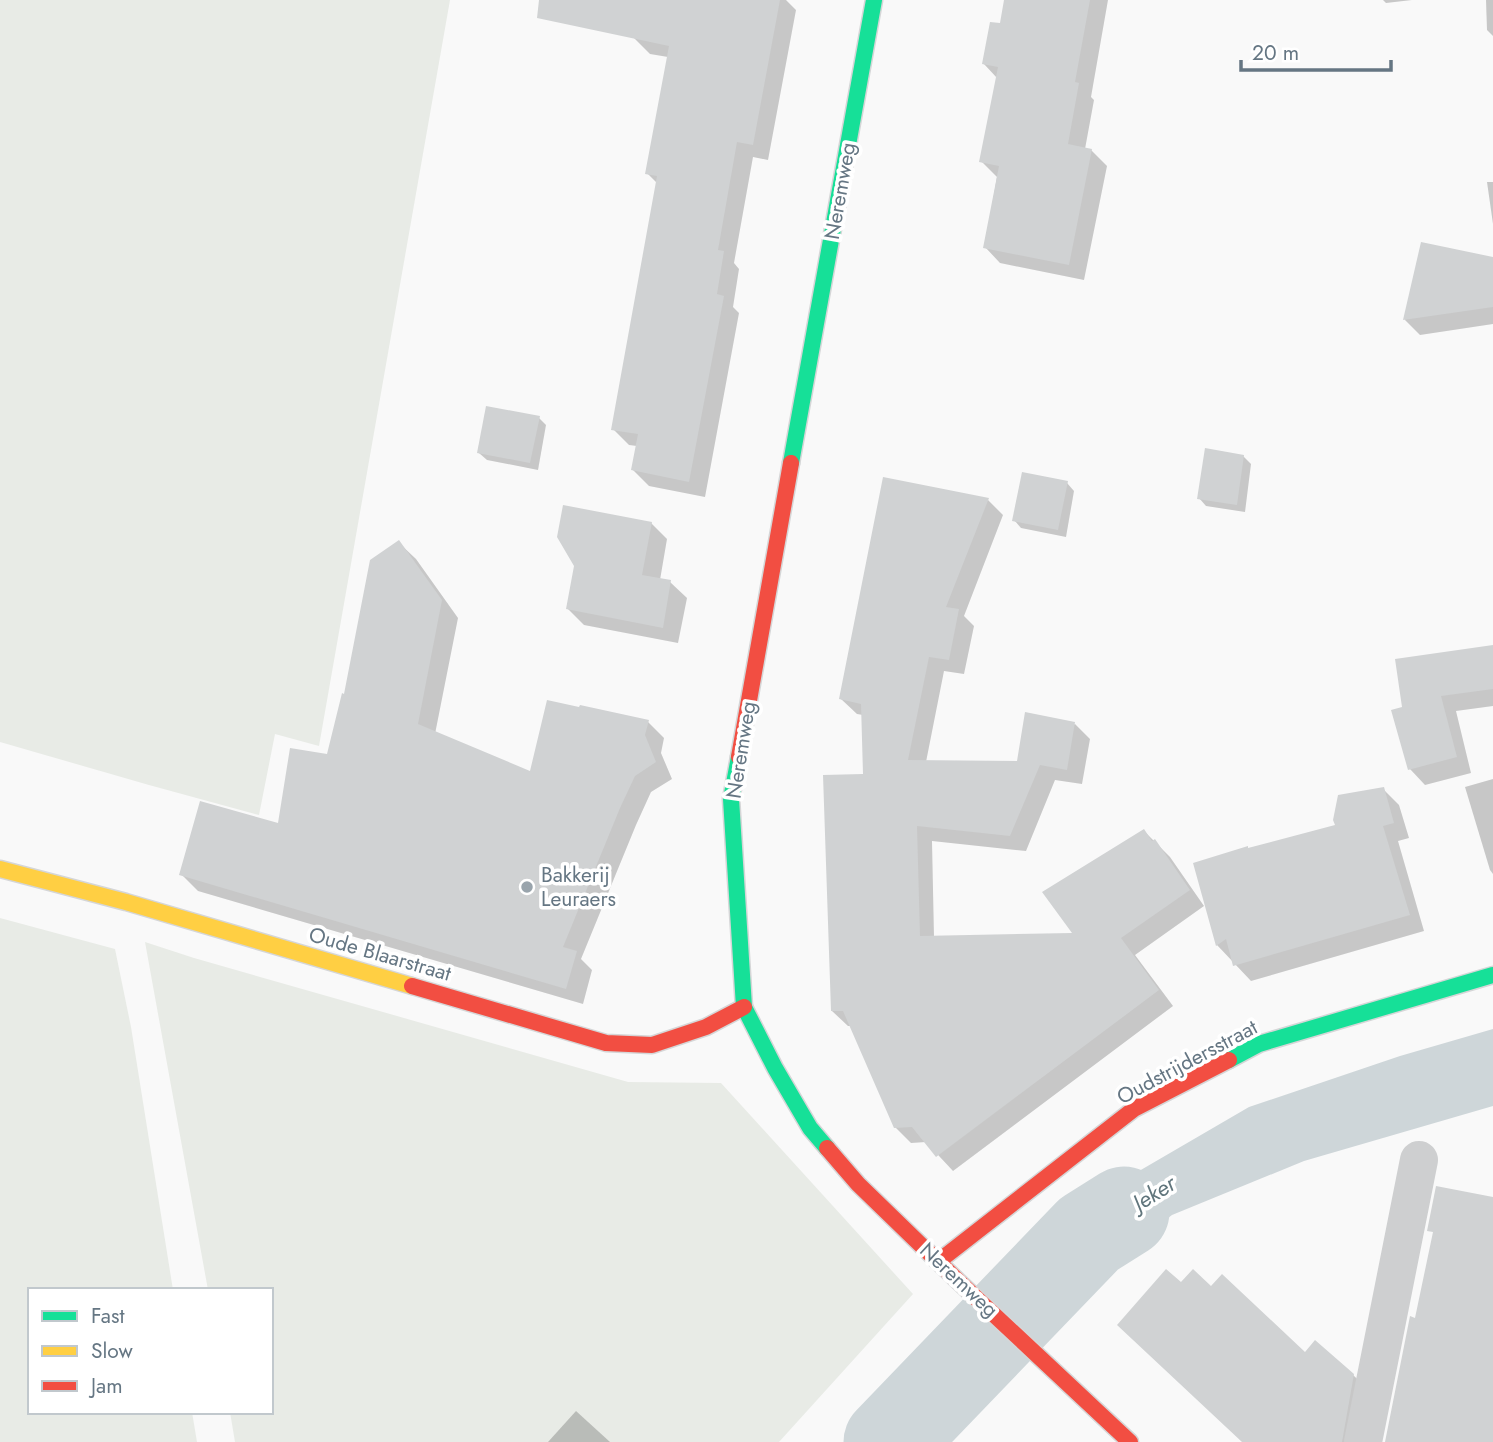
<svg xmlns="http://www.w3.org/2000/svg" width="1493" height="1442" font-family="Jost,sans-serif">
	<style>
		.green { fill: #e8ebe6 }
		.water { fill: #ced6d9 }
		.shadow { fill: #0003 }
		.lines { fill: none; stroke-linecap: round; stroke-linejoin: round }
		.river { stroke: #ced6d9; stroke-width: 91 }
		.building { fill: #d0d2d3 }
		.fast-casing { stroke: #d5d6d7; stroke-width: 19 }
		.slow-casing { stroke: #d5d6d7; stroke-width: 19 }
		.jam-casing { stroke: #d5d6d7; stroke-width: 19 }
		.street { stroke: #cecfd0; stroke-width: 38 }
		.fast { stroke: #16e098; stroke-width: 16 }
		.slow { stroke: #ffcf43; stroke-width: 16 }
		.jam { stroke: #f24e42; stroke-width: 16 }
		.poi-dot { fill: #99a4ac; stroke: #fff; stroke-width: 2.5 }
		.labels { text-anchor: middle; stroke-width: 7; stroke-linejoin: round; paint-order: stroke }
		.street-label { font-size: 21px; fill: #657683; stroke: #fff }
		.poi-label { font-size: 21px; fill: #657683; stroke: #fff; text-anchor: start }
		.water-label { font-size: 23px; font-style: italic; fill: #60757c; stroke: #fff }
	</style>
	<rect width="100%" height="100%" fill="#f9f9f9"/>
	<g class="green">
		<path d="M0,0H450L319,746L275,734L259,815L149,785L0,742Z"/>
		<path d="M0,918L115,949L131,1027L173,1290H30V1412H192L197,1442H0Z"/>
		<path d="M145,942L194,958L628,1082L721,1083L913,1294L779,1442H235L230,1412H271V1290H208Z"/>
	</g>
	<g class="water">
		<path d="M1493,1029V1106L1304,1161L1172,1215L1047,1311L998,1267L1091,1199L1249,1107L1400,1056Z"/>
		<path d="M951,1334L1007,1382L951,1442H854Z"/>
	</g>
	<g class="shadow">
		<path d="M641,0H786L796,10L768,160L753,157L734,263L739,269L733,307L739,313L705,497L649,486L633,470L637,446L629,445L613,429L657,183L647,173L668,57L650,54L634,38Z"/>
		<path d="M1006,0H1108L1091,97L1094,100L1085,149L1091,150L1107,166L1084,280L1000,263L985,247L997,177L981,161L997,78L984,64L1001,25Z"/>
		<path d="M1383,0H1412L1386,3Z"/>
		<path d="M1486,0H1493V36L1487,30Z"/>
		<path d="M1487,182H1493V224Z"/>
		<path d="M1422,244L1493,259V324L1420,335L1405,320Z"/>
		<path d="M539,418L546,425L538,470L487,460L479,453Z"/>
		<path d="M1243,456L1251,464L1245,512L1206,506L1199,498Z"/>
		<path d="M1067,483L1074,491L1066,537L1021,528L1014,520Z"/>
		<path d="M988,500L1003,515L964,616L974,626L964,674L944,671L926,762L1022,763L1075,724L1090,739L1082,784L1055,780L1026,851L932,841L934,937L1075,935L1144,831L1170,857L1204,906L1135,955L1173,1006L953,1171L926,1142L911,1143L895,1127L851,1026H848L832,1011L865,776L863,715L857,714L841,699Z"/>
		<path d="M651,523L667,539L660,580L670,582L687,598L678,643L584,625L568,609Z"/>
		<path d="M399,543L416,559L458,618L435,734L531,774L648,722L664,738L661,753L672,779L651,792L636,825L581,959L592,970L583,1004L198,891L181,874L279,825L328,756L345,697Z"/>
		<path d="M1493,647V706L1456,711L1471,773L1425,785L1410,769L1404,708Z"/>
		<path d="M1493,779V874L1490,870L1465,787Z"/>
		<path d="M1383,789L1399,805L1409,838L1398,841L1424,931L1251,981L1217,945L1195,864L1337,826Z"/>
		<path d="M1181,1285L1211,1288L1305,1355L1353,1375L1370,1391L1359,1442H1244Z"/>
		<path d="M576,1411L610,1442H548Z"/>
	</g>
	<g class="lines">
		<path class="river" d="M889,1442L1089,1234L1124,1212"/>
	</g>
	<g class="building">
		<path d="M539,0H780L753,145L737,142L718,250L724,251L717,294L724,296L689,482L631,470L638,434L611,430L657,176L645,174L669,46L537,18Z"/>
		<path d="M1004,0H1090L1075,82L1079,83L1068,144L1092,149L1069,265L983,248L999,166L979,162L998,67L982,64L990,22L1000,23Z"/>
		<path d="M1421,242L1493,257V307L1403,320Z"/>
		<path d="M486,406L540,416L530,463L477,453Z"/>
		<path d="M1205,448L1244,455L1237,505L1197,499Z"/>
		<path d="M1022,472L1068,481L1058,530L1012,521Z"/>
		<path d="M883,477L989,498L946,607L959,609L949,660L929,657L908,760L1019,761H1017L1025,712L1075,722L1067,770L1040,765L1010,836L917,826L920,936L1072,933L1042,892L1144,829L1152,841L1155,839L1190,890L1121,938L1159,990L936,1157L912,1127L894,1128L843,1011H831L823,775L863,774L861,704L839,699Z"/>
		<path d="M563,505L652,522L642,575L671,580L663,628L566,609L574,566L557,537Z"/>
		<path d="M399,540L442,600L418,724L530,771L547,700L579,707L580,705L649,720L645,735L656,762L635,776L620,808L563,947L577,951L566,989L179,875L200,801L278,823L290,748L327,754L342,693L344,694L370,560Z"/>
		<path d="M1493,645V689L1441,696L1457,757L1408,770L1391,710L1402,707L1395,659Z"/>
		<path d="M1384,787L1394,823L1383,826L1410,915L1233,966L1226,939L1216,946L1193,863L1248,846V848L1335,825L1333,820L1338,795Z"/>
		<path d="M1436,1186L1493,1197V1442H1385L1410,1316L1415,1318L1433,1232L1427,1231Z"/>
		<path d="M1166,1269L1181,1282L1193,1269L1211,1286L1222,1274L1305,1352L1315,1340L1354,1374L1342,1442H1242L1117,1325Z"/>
	</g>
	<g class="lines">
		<g class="fast-casing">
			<g id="fast">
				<path d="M791,463L874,0"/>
				<path d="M739,757L731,799L744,1007L775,1068L810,1128L827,1148"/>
				<path d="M1229,1060L1259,1044L1493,975"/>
			</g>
		</g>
		<g class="slow-casing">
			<path id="slow" d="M0,869L126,902L412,986"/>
		</g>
		<g class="jam-casing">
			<g id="jam">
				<path d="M739,757L791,463"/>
				<path d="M412,986L606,1043L652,1045L706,1027L744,1007"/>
				<path d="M827,1148L858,1184L958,1281L1130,1442"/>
				<path d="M939,1261L1134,1109L1229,1060"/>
			</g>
		</g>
		<path class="street" d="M1363,1442L1419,1160"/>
		<use href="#fast" class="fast"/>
		<use href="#slow" class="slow"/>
		<use href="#jam" class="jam"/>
	</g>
	<circle class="poi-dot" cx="527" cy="887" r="7"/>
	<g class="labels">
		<g class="street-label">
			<text transform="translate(840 191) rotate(-80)" y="7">Neremweg</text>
			<text transform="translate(741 750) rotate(-81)" y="7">Neremweg</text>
			<text transform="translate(380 954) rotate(16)" y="7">Oude Blaarstraat</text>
			<text transform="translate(1187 1062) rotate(-28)" y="7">Oudstrijdersstraat</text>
			<text transform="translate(959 1280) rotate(43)" y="7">Neremweg</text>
		</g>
		<g class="poi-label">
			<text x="541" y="882">Bakkerij<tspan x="541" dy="24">Leuraers</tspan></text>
		</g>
		<g class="water-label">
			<text transform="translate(1154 1193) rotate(-32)" y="8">Jeker</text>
		</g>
	</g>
	<rect x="28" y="1288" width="245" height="126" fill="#ffffff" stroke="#c1c8cd" stroke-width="2"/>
	<rect x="42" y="1311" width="35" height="10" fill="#16e098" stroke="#c1c8cd" stroke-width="2"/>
	<text x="91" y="1323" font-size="21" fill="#657683">Fast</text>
	<rect x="42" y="1346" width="35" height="10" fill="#ffcf43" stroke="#c1c8cd" stroke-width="2"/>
	<text x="91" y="1358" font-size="21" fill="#657683">Slow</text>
	<rect x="42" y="1381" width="35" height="10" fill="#f24e42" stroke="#c1c8cd" stroke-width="2"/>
	<text x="91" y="1393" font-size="21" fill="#657683">Jam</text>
	<path d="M1241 60v10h150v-10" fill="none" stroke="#657683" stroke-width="3.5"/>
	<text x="1252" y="60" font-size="21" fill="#657683" stroke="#ffffff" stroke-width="5" paint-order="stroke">20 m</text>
</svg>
